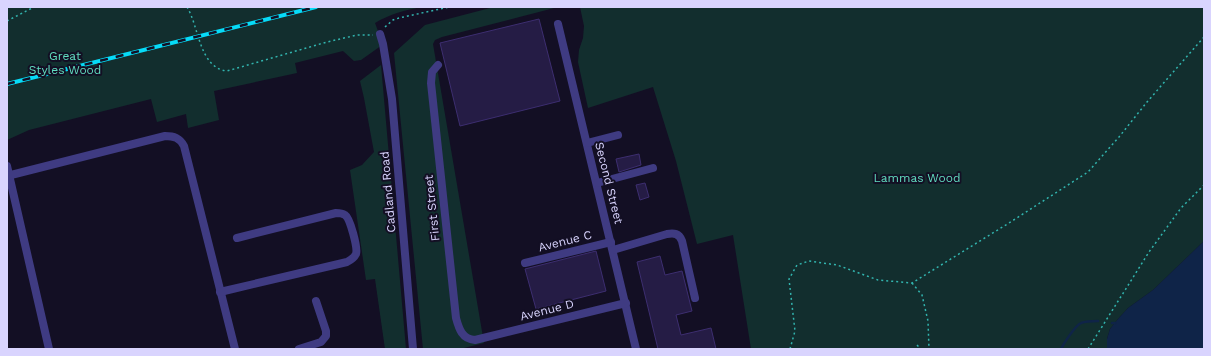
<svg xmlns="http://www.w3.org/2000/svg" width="1211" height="356" font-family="'Work Sans',sans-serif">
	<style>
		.green { fill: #122e2e }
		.water { fill: #0f2448 }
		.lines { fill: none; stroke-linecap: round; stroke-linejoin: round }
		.stream { stroke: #0f2448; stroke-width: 2.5 }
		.building { fill: #251c45; stroke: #3d2e70 }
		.path { stroke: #32b4ae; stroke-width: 1.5; stroke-dasharray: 2 3; stroke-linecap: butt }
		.minor { stroke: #3f3b82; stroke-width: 8 }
		.rail-casing { stroke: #06dbf8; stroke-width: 4 }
		.rail { stroke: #130f24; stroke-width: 2.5; stroke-dasharray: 8; stroke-linecap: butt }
		.labels { text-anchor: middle; stroke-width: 4; stroke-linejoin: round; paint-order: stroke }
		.park-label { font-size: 12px; fill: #61ddc0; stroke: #130f24 }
		.street-label { font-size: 12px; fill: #d9d4fe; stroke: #130f24 }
	</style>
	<rect width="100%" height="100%" fill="#130f24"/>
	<g class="green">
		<path d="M7,7H422C405,10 390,14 375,23L378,31L385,43L361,60L354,61L343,51L295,63L297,73L214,91L219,120L188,128L186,114L157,122L151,99L29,130L7,140Z"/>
		<path d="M494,7H558L442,37L435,40L433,44L484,343L460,349H423L394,53L425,25Z"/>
		<path d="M580,7H1204V241L1153,290L1128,308L1118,319L1110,329L1107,339V349H751L733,235L697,244L676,161L653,87L588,108L578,62L579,50L583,38L584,26Z"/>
		<path d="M381,65L406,349H385L375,279L366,280L350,170L362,165L374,152L364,98L360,81Z"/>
	</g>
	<path class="water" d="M1204,241V349H1107V339L1110,329L1118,319L1128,308L1153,290Z"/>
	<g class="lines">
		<g class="stream">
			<path d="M1112,323H1115"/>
			<path d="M1061,349C1064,343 1075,326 1081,323C1086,321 1093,321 1098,321"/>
		</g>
	</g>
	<g class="building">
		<path d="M539,19L560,101L460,126L440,43Z"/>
		<path d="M639,154L641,165L619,172L616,159Z"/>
		<path d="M645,183L649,197L640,200L636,185Z"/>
		<path d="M596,251L606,291L536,309L525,269Z"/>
		<path d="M660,256L665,275L682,271L692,311L676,315L681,335L711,328L716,349H658L637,262Z"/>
	</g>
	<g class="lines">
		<g class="path">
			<path d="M187,7C199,26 199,68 227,71L327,42L357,35H373"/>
			<path d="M7,21L34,7"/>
			<path d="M385,27L393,20L399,18L449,7"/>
			<path d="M912,283L922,295L928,321L929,349"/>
			<path d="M917,345L921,349"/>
			<path d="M790,349L795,331L789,279L797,265L809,261L837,265L878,280L912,283L1009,223L1088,172L1119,137L1147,102L1204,37"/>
			<path d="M1088,349L1149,252L1181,208L1204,185"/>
		</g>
		<g class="minor">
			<path d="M558,24L636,349"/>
			<path d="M380,34L383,44L392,99L413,349"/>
			<path d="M438,65L432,72L431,83L456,318C459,329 462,339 475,340L626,303"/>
			<path d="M587,143L618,135"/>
			<path d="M7,166L49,349"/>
			<path d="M7,176L165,136C174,136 180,138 184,146L235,349"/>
			<path d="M597,183L653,168"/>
			<path d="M613,250L667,234C674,233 679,233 682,241L695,298"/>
			<path d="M525,263L611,242"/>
			<path d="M220,292L347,262C351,260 354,258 356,254C358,248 350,218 345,215C342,213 339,213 336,213L237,238"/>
			<path d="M299,349L321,342L326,336V331L316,301"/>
		</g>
		<g class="rail-casing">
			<path id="rail" d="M7,84L316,7"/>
		</g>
		<use href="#rail" class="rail"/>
	</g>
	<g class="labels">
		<g class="park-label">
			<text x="65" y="60">Great<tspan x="65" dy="14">Styles Wood</tspan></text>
			<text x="917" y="182">Lammas Wood</text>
		</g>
		<g class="street-label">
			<text transform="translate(609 183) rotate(76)" y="4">Second Street</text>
			<text transform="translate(388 192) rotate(-95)" y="4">Cadland Road</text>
			<text transform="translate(432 208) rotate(-96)" y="4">First Street</text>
			<text transform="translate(565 241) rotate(-14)" y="4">Avenue C</text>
			<text transform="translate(547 310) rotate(-14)" y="4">Avenue D</text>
		</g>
	</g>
	<rect width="1211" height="356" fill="none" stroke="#d9d4fe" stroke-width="16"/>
</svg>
